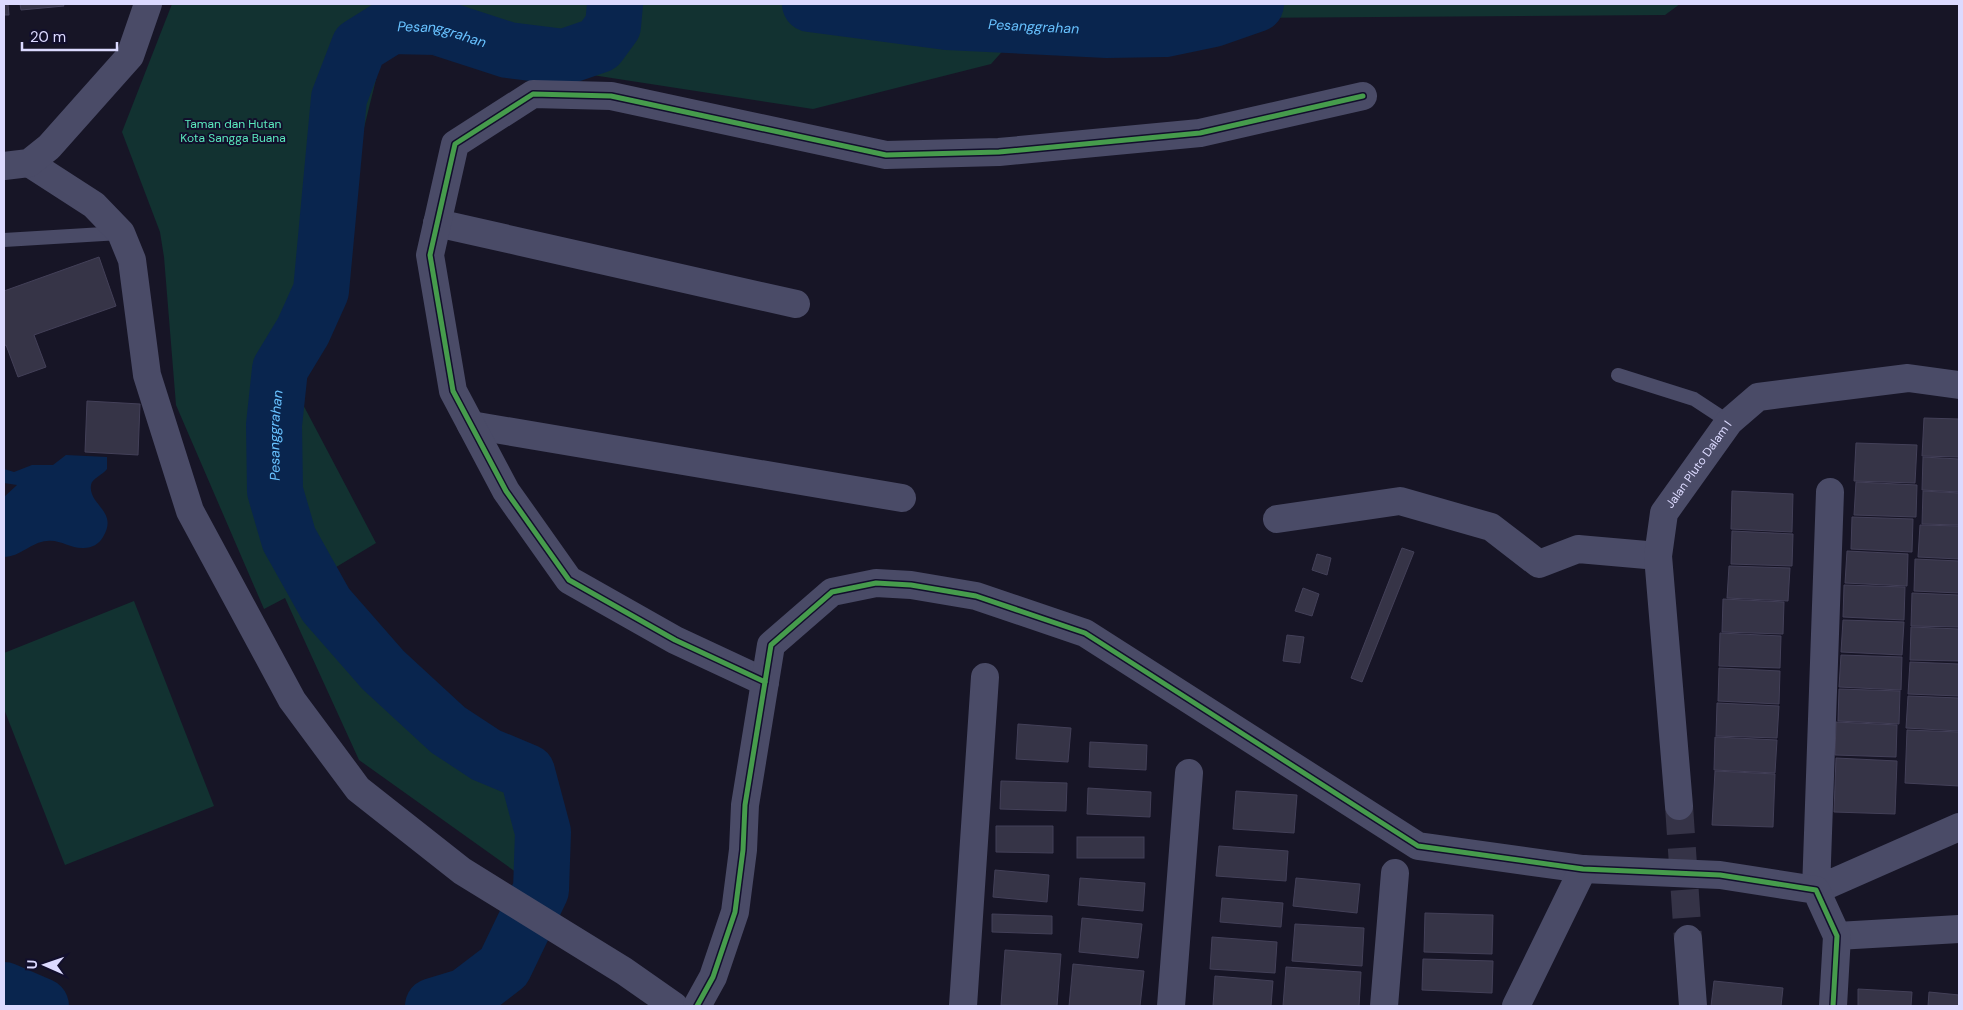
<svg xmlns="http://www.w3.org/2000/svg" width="1963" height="1010" font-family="'DM Sans',sans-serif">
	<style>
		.green { fill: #123231 }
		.water { fill: #09254e }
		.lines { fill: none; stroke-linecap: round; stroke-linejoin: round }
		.river { stroke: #09254e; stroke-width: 56 }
		.building { fill: #363447; stroke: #434058 }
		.minor-tunnel { stroke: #353347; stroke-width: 28; stroke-dasharray: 28 14; stroke-linecap: butt }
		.service { stroke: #4a4b67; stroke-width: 14 }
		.minor { stroke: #4a4b67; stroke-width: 28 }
		.cycleway-casing { stroke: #120f2c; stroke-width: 8 }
		.cycleway { stroke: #469c4c; stroke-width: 5 }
		.labels { text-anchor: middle; stroke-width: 4; stroke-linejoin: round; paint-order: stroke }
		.park-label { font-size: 12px; fill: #5beabe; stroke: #120f2c }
		.street-label { font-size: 12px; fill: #dcdaff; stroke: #120f2c }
		.water-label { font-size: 14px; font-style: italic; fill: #68c2ff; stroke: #120f2c }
	</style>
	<rect width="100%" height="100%" fill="#171526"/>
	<g class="green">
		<path d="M172,4H1680L1665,15L1218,18C1158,40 1087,29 1025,26L991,64L813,109L385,43L298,395L376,543L313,581L326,605L383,670L448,730L486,755L527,772L543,832L541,890L359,760L285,598L264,609L176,405L164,257L160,232L122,132Z"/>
		<path d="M134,601L214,806L65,865L4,709V653Z"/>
	</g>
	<path class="water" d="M66,455L107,457V469C103,475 92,478 91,485C88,505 119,511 103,537C99,544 92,548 84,548C71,549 60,539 47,541C31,542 20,557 4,557V497L17,485L4,483V469L14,472L32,465H53Z"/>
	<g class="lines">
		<g class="river">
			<path id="s1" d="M810,4L947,22L1107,30L1165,29L1213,19L1256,4"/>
			<path d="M4,990L41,1006"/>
			<path id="s2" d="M433,1006L466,996L504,967L541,890L543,832L527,772L486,755L448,730L383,670L326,605L289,539L275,491L274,425L280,369L303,331L321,291L339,98L359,46L391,26L437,27L508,50L564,57L599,45L613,26L615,4"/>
		</g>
	</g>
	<g class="building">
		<path d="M4,4H8L9,15H4Z"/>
		<path d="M20,4H63L64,6L21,10Z"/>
		<path d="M99,257L116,306L34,335L46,367L18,377L6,345L4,346V291Z"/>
		<path d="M87,401L140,404L138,455L85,452Z"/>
		<path d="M1924,418L1959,419V457L1922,456Z"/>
		<path d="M1856,443L1917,445L1915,483L1854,481Z"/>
		<path d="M1923,457L1959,459V492L1922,490Z"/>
		<path d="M1856,482L1917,485L1916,517L1854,515Z"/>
		<path d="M1732,491L1793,494L1792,532L1731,529Z"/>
		<path d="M1923,491L1959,493V525L1922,524Z"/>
		<path d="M1852,517L1913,519L1912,552L1851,549Z"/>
		<path d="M1920,525L1959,526V559L1918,557Z"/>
		<path d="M1732,531L1793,534L1792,566L1731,564Z"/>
		<path d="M1402,548L1414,552L1362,682L1351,678Z"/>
		<path d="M1847,551L1908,554L1907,586L1845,583Z"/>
		<path d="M1317,554L1331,558L1327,575L1312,570Z"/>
		<path d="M1915,559L1959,561V593L1914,591Z"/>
		<path d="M1729,566L1790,568L1788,601L1727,598Z"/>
		<path d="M1844,585L1905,587L1904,620L1843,617Z"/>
		<path d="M1303,588L1319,594L1312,616L1295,611Z"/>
		<path d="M1912,593L1959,595V627L1911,626Z"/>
		<path d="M1723,599L1784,602L1783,634L1722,632Z"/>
		<path d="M1843,620L1904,622L1902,655L1841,652Z"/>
		<path d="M1911,627L1959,629V661L1910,660Z"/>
		<path d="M1720,633L1781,636L1780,668L1719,666Z"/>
		<path d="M1287,635L1304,637L1300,663L1283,661Z"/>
		<path d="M1841,655L1902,657L1901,690L1839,687Z"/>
		<path d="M1910,662L1959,664V696L1908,694Z"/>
		<path d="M1719,668L1780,671L1779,704L1718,701Z"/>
		<path d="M1839,689L1900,691L1899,724L1838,721Z"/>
		<path d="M1908,696L1959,698V731L1906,728Z"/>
		<path d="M1717,703L1779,706L1777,738L1716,736Z"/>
		<path d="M1836,722L1897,725L1896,757L1835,755Z"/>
		<path d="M1018,724L1071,728L1068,762L1016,759Z"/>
		<path d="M1907,730L1959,732V786L1905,783Z"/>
		<path d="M1715,737L1777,740L1775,773L1714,770Z"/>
		<path d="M1090,742L1147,745L1146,770L1089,767Z"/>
		<path d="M1836,758L1897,761L1895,814L1834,812Z"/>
		<path d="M1715,771L1775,774L1773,827L1712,825Z"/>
		<path d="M1001,781L1067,783L1066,811L1000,809Z"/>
		<path d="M1088,788L1151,792L1150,817L1087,814Z"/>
		<path d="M1236,791L1297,795L1294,833L1233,829Z"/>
		<path d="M996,826H1053V853L996,852Z"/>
		<rect x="1077" y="837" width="67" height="21"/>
		<path d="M1219,846L1288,851L1286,881L1216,876Z"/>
		<path d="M995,870L1049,875L1047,902L993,897Z"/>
		<path d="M1080,878L1145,883L1143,911L1078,905Z"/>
		<path d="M1296,878L1360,884L1357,913L1293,906Z"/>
		<path d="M1222,898L1283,903L1281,927L1220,922Z"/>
		<path d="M1425,913L1493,915L1492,954L1424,952Z"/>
		<path d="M992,914L1052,916V934L992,932Z"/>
		<path d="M1082,918L1142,924L1138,958L1079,952Z"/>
		<path d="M1295,924L1364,928L1362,966L1292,961Z"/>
		<path d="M1212,937L1277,942L1275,973L1210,969Z"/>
		<path d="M1005,950L1061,954L1057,1006L1001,1005Z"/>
		<path d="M1423,959L1493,961L1492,993L1422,990Z"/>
		<path d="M1073,964L1144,971L1140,1006H1069Z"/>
		<path d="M1286,967L1361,972L1359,1006H1283Z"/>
		<path d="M1215,976L1273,981L1271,1006H1213Z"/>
		<path d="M1714,981L1783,988L1781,1006H1711Z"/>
		<path d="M1858,989L1912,992L1911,1006H1858Z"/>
		<path d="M1929,992L1959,995V1006H1928Z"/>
	</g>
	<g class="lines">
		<path class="minor-tunnel" d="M1679,806L1688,939"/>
		<g class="service">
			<path d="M4,240L120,233"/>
			<path d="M1618,375L1694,399L1729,422"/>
		</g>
		<g class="minor">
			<path d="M29,163L94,205L121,233L132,260L147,375L190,511L292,700L358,789L462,871L624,971L674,1006"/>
			<path d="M4,166L29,163L49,147L130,56L148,4"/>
			<path d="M437,223L796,304"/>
			<path d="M471,425L902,498"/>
			<path d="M1830,492L1816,890L1959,827"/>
			<path d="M1277,519L1400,501L1491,527L1539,564L1578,549L1658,556"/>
			<path d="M765,682L675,640L569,580L506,491L453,391L430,255L455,144L533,94L611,96L886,155L999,152L1200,133L1363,96"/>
			<path id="s3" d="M1679,806L1658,556L1664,513L1729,422L1758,397L1908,378L1959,385"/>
			<path d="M1837,936L1959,929"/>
			<path d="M1688,939L1693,1006"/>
			<path d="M697,1006L713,977L735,912L743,850L745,805L771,645L832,592L876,583L911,585L976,596L1085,633L1418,846L1583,869L1720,875L1816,890L1837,936L1833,1006"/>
			<path d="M963,1006L985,677"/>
			<path d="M1171,1006L1189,773"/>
			<path d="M1384,1006L1395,873"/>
			<path d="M1516,1006L1583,869"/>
		</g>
		<g class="cycleway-casing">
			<g id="cycleway">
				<path d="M765,682L675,640L569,580L506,491L453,391L430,255L455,144L533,94L611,96L886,155L999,152L1200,133L1363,96"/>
				<path d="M697,1006L713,977L735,912L743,850L745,805L771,645L832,592L876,583L911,585L976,596L1085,633L1418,846L1583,869L1720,875L1816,890L1837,936L1833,1006"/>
			</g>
		</g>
		<use href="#cycleway" class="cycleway"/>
	</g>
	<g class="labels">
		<g class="park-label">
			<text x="233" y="128">Taman dan Hutan<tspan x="233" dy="14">Kota Sangga Buana</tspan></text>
		</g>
		<g class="street-label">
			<text dy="4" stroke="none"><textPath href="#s3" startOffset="354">Jalan Pluto Dalam I</textPath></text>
		</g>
		<g class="water-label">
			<text dy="5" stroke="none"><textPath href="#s1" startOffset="225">Pesanggrahan</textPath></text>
			<text dy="5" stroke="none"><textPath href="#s2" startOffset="1228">Pesanggrahan</textPath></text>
			<text dy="5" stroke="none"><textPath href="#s2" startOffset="734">Pesanggrahan</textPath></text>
		</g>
	</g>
	<rect width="1963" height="1010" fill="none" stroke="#dcdaff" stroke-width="10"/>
	<g transform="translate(45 965) rotate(272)" stroke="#120f2c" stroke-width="4" paint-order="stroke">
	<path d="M0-4L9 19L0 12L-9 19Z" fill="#dcdaff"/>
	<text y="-8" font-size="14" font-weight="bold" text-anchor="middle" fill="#dcdaff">U</text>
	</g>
	<path d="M22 42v8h95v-8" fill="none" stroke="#dcdaff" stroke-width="2.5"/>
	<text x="30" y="42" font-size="15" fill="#dcdaff" stroke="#120f2c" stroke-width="4" paint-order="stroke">20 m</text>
</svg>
